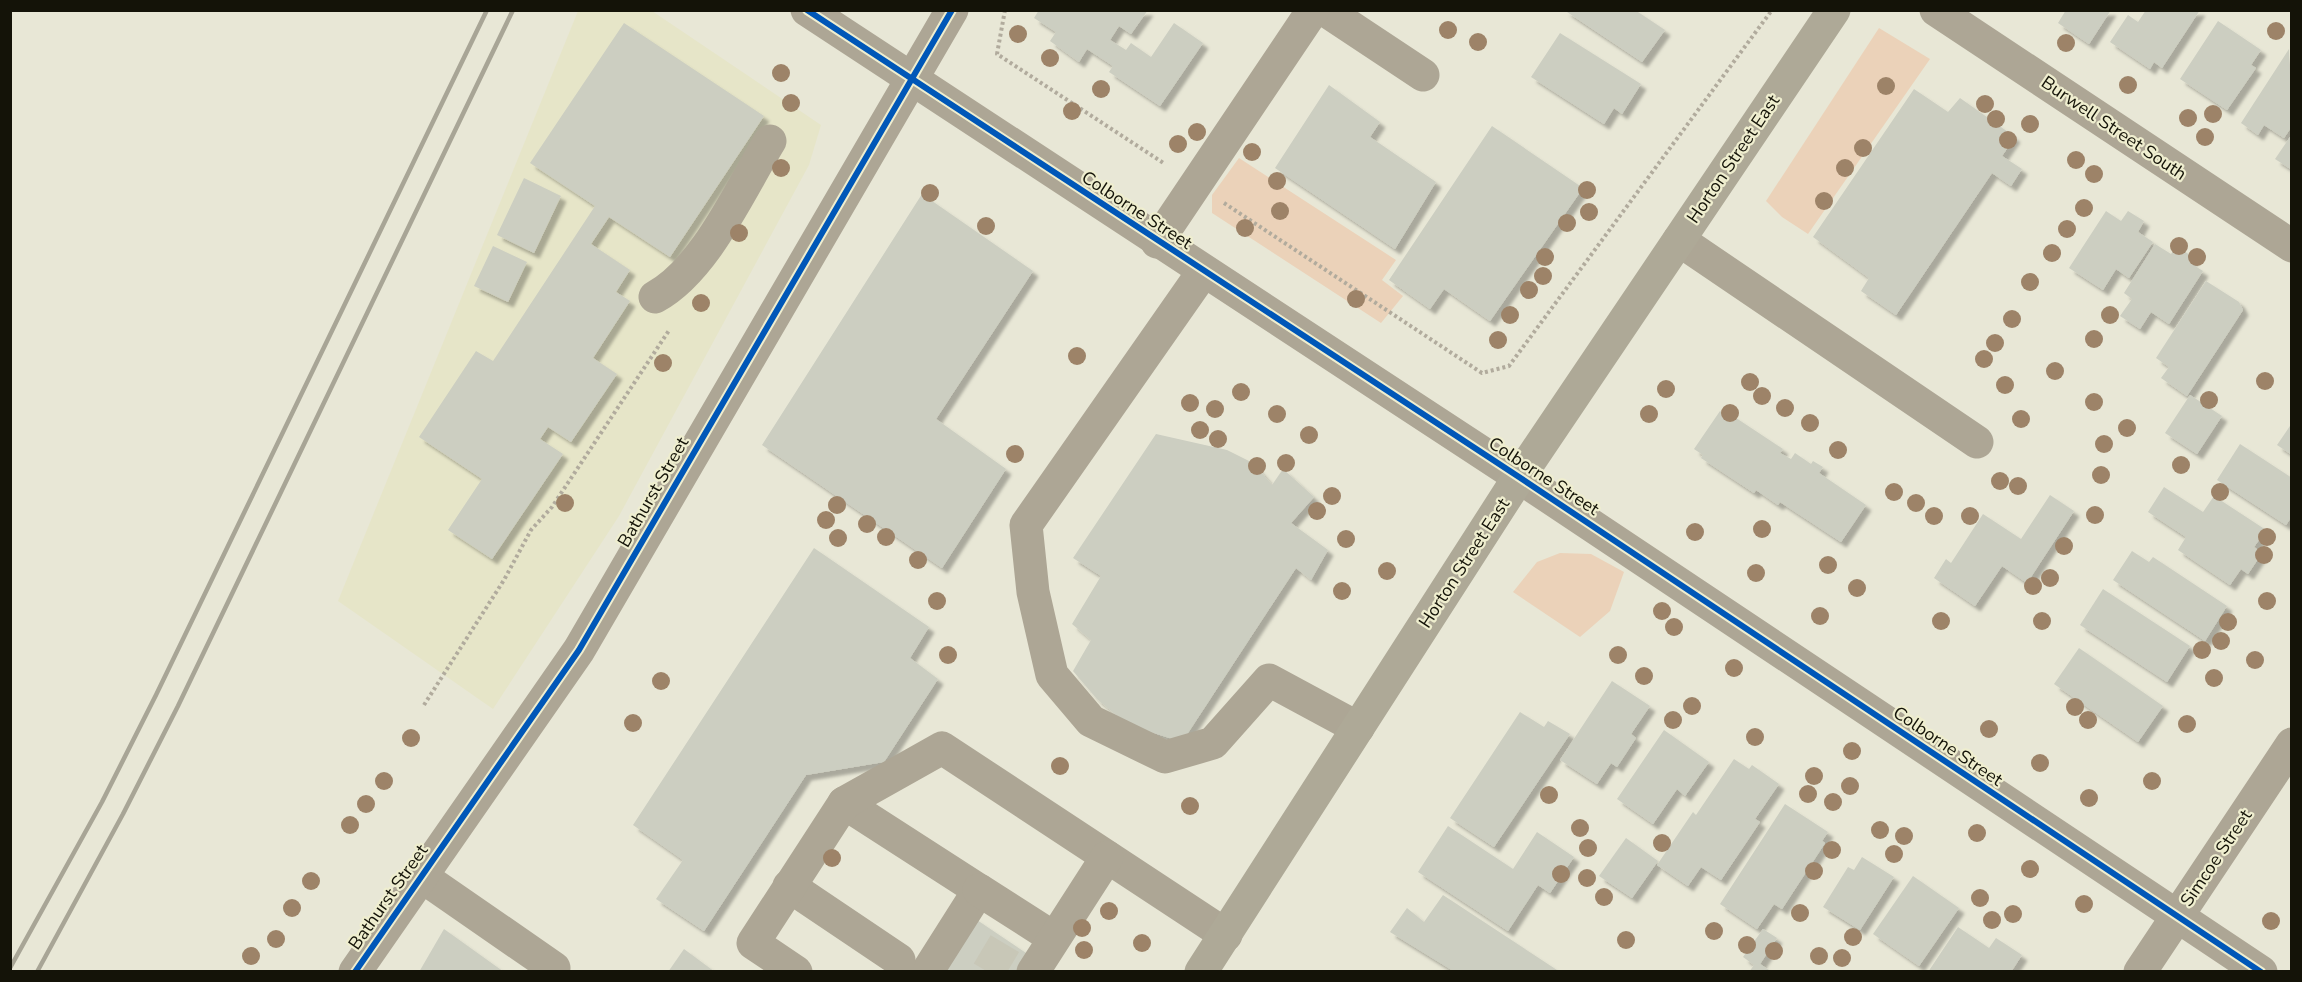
<svg xmlns="http://www.w3.org/2000/svg" width="2302" height="982" font-family="'Nunito Sans',sans-serif">
	<style>
		.built { fill: #e6e5c8 }
		.green { fill: #ebd2b9 }
		.building { fill: #cccec1; filter: url(#shadow) }
		.lines { fill: none; stroke-linecap: round; stroke-linejoin: round }
		.minor-tunnel { stroke: #c8c7b7; stroke-width: 33; stroke-dasharray: 33 16; stroke-linecap: butt }
		.path { stroke: #b1ab9d; stroke-width: 4; stroke-dasharray: 3 3; stroke-linecap: butt }
		.minor { stroke: #ada695; stroke-width: 33 }
		.major { stroke: #aea997; stroke-width: 33 }
		.rail { stroke: #a8a596; stroke-width: 4.5 }
		.cycleway-casing { stroke: #efeecf; stroke-width: 10 }
		.cycleway { stroke: #0057b8; stroke-width: 6 }
		.tree { fill: #9d8368 }
		.labels { text-anchor: middle; stroke-width: 4.5; stroke-linejoin: round; paint-order: stroke }
		.street-label { font-size: 18px; fill: #141308; stroke: #efeecf }
	</style>
	<defs>
		<filter id="shadow"><feDropShadow dx="5.5" dy="5.5" stdDeviation="1.5" flood-color="#0004"/></filter>
	</defs>
	<rect width="100%" height="100%" fill="#e8e7d6"/>
	<path class="built" d="M578,11H652L821,125L809,165L619,516L493,709L338,601Z"/>
	<g class="green">
		<path d="M1879,28L1930,59L1808,234L1782,217L1766,201Z"/>
		<path d="M1239,158L1396,260L1382,280L1403,296L1381,323L1212,213V195Z"/>
		<path d="M1560,553L1591,554L1624,572L1610,611L1580,637L1513,592L1537,562Z"/>
	</g>
	<g class="building">
		<path d="M1039,10H1148L1131,34L1119,26L1110,40L1126,50L1131,43L1151,57L1174,23L1203,43L1160,106L1109,72L1113,66L1087,49L1079,62L1050,41L1056,32L1034,18Z"/>
		<path d="M1564,10H1635L1665,30L1642,62Z"/>
		<path d="M2066,10H2111L2089,44L2058,23Z"/>
		<path d="M2146,10H2200L2162,68L2154,62L2150,69L2110,42L2128,15L2138,22Z"/>
		<path d="M2218,21L2261,50L2251,65L2256,68L2227,110L2180,79Z"/>
		<path d="M624,23L764,116L670,257L609,217L591,244L630,270L616,292L630,301L593,358L617,374L571,442L548,427L540,439L563,454L492,559L448,530L482,479L419,437L476,351L493,361L595,206L530,163Z"/>
		<path d="M1560,33L1641,84L1622,114L1614,108L1604,124L1531,77Z"/>
		<path d="M2289,49L2292,126L2284,138L2264,125L2258,135L2241,123Z"/>
		<path d="M1329,85L1380,122L1370,137L1436,182L1395,249L1275,168Z"/>
		<path d="M1914,89L1948,112L1960,98L2015,137L2002,156L2022,169L2011,186L1992,173L1896,315L1861,291L1869,278L1813,237Z"/>
		<path d="M1492,126L1583,188L1490,321L1444,289L1430,309L1389,280Z"/>
		<path d="M2292,134V170L2275,159Z"/>
		<path d="M524,178L561,196L534,253L497,235Z"/>
		<path d="M922,194L1033,271L936,419L1006,469L942,568L762,445Z"/>
		<path d="M2106,211L2121,221L2128,211L2144,221L2138,232L2153,242L2129,278L2116,269L2103,290L2069,268Z"/>
		<path d="M2155,244L2171,254L2176,246L2193,257L2190,263L2203,271L2169,324L2151,312L2140,329L2120,316L2132,299L2124,293Z"/>
		<path d="M493,246L527,262L508,302L474,286Z"/>
		<path d="M2206,281L2239,302L2243,310L2187,396L2161,378L2169,367L2156,358Z"/>
		<path d="M2190,395L2222,416L2197,454L2165,433Z"/>
		<path d="M1720,411L1728,417L1730,414L1783,449L1780,453L1791,459L1795,453L1811,464L1813,461L1823,467L1819,473L1866,505L1841,542L1780,502L1778,505L1756,490L1754,493L1701,458L1703,455L1694,449Z"/>
		<path d="M2292,423V455L2277,445Z"/>
		<path d="M1156,434L1227,450L1253,463L1272,485L1283,469L1314,497L1291,523L1328,550L1311,580L1296,568L1182,742L1135,727L1115,714L1097,699L1073,671L1091,640L1072,624L1101,576L1073,558Z"/>
		<path d="M2240,444L2292,478V516L2286,525L2217,480Z"/>
		<path d="M2164,487L2203,512L2214,496L2266,530L2254,547L2262,553L2248,574L2241,569L2230,585L2178,550L2186,537L2148,512Z"/>
		<path d="M2050,495L2074,511L2027,583L2002,566L1975,606L1934,578L1946,559L1951,563L1983,514L2021,539Z"/>
		<path d="M814,548L929,627L910,658L938,679L884,762L806,775L704,931L656,899L683,860L633,825Z"/>
		<path d="M2132,551L2149,562L2153,557L2227,606L2205,641L2113,580Z"/>
		<path d="M2103,589L2190,646L2167,682L2080,625Z"/>
		<path d="M2079,648L2163,706L2138,742L2054,684Z"/>
		<path d="M1612,681L1650,706L1631,734L1636,738L1617,767L1611,763L1597,784L1560,760Z"/>
		<path d="M1520,712L1544,727L1548,721L1570,734L1494,847L1450,818Z"/>
		<path d="M1664,730L1709,762L1685,796L1677,789L1653,824L1617,799Z"/>
		<path d="M1734,759L1749,769L1752,765L1779,784L1755,819L1760,822L1721,880L1701,867L1688,886L1657,865L1693,812L1696,815Z"/>
		<path d="M1785,804L1828,832L1822,841L1825,843L1782,909L1774,904L1757,929L1720,904Z"/>
		<path d="M1448,826L1513,869L1537,832L1574,857L1550,893L1538,885L1508,931L1418,872Z"/>
		<path d="M1626,838L1658,861L1632,898L1599,876Z"/>
		<path d="M1862,857L1894,877L1860,930L1823,907L1848,867L1854,870Z"/>
		<path d="M1913,876L1959,908L1919,966L1873,934Z"/>
		<path d="M1443,895L1560,972H1455L1390,932L1407,908L1424,922Z"/>
		<path d="M974,918L1032,957L1022,972H939Z"/>
		<path d="M1958,927L1989,948L1996,938L2022,955L2011,972H1928Z"/>
		<path d="M444,929L504,972H419Z"/>
		<path d="M1763,929L1777,938L1760,964L1772,972H1749L1754,965L1743,957Z"/>
		<path d="M684,949L715,972H668Z"/>
	</g>
	<g class="lines">
		<path class="minor-tunnel" d="M988,972L1007,940"/>
		<g class="path">
			<path d="M1005,10L997,54L1165,164"/>
			<path d="M1224,203L1482,373L1509,366L1772,10"/>
			<path d="M424,705L504,580L531,530L552,507L670,329"/>
		</g>
		<g class="minor">
			<path d="M807,10L1519,477L2261,972"/>
			<path d="M1325,10L1423,75"/>
			<path d="M1936,10L2292,246"/>
			<path d="M1679,240L1977,442"/>
			<path d="M1157,242L1313,10"/>
			<path d="M1203,272L1026,525L1033,592L1052,675L1091,721L1165,757L1213,743L1269,680L1358,728"/>
			<path d="M655,297C705,270 740,190 770,141"/>
			<path d="M844,803L979,890L927,972"/>
			<path d="M421,876L554,968"/>
			<path d="M789,886L899,960"/>
			<path d="M979,890L1054,938"/>
			<path d="M355,972L579,650L952,10"/>
			<path d="M796,972L753,943L844,803L942,748L1226,935"/>
			<path d="M1033,972L1107,857"/>
			<path d="M2140,972L2292,744"/>
		</g>
		<path class="major" d="M1201,972L1519,477L1834,10"/>
		<g class="rail">
			<path d="M10,968L102,802L156,695L487,10"/>
			<path d="M37,972L123,814L178,706L513,10"/>
		</g>
		<g class="cycleway-casing">
			<g id="cycleway">
				<path d="M807,10L1519,477L2261,972"/>
				<path d="M355,972L579,650L952,10"/>
			</g>
		</g>
		<use href="#cycleway" class="cycleway"/>
	</g>
	<g class="tree">
		<circle cx="1448" cy="30" r="9"/>
		<circle cx="2276" cy="31" r="9"/>
		<circle cx="1018" cy="34" r="9"/>
		<circle cx="1478" cy="42" r="9"/>
		<circle cx="2066" cy="43" r="9"/>
		<circle cx="1050" cy="58" r="9"/>
		<circle cx="781" cy="73" r="9"/>
		<circle cx="2128" cy="85" r="9"/>
		<circle cx="1886" cy="86" r="9"/>
		<circle cx="1101" cy="89" r="9"/>
		<circle cx="791" cy="103" r="9"/>
		<circle cx="1985" cy="104" r="9"/>
		<circle cx="1072" cy="111" r="9"/>
		<circle cx="2213" cy="114" r="9"/>
		<circle cx="2188" cy="118" r="9"/>
		<circle cx="1996" cy="119" r="9"/>
		<circle cx="2030" cy="124" r="9"/>
		<circle cx="1197" cy="132" r="9"/>
		<circle cx="2205" cy="137" r="9"/>
		<circle cx="2008" cy="140" r="9"/>
		<circle cx="1178" cy="144" r="9"/>
		<circle cx="1863" cy="148" r="9"/>
		<circle cx="1252" cy="152" r="9"/>
		<circle cx="2076" cy="160" r="9"/>
		<circle cx="781" cy="168" r="9"/>
		<circle cx="1845" cy="168" r="9"/>
		<circle cx="2094" cy="174" r="9"/>
		<circle cx="1277" cy="181" r="9"/>
		<circle cx="1587" cy="190" r="9"/>
		<circle cx="930" cy="193" r="9"/>
		<circle cx="1824" cy="201" r="9"/>
		<circle cx="2084" cy="208" r="9"/>
		<circle cx="1280" cy="211" r="9"/>
		<circle cx="1589" cy="212" r="9"/>
		<circle cx="1567" cy="223" r="9"/>
		<circle cx="986" cy="226" r="9"/>
		<circle cx="1245" cy="228" r="9"/>
		<circle cx="2067" cy="229" r="9"/>
		<circle cx="739" cy="233" r="9"/>
		<circle cx="2179" cy="246" r="9"/>
		<circle cx="2052" cy="253" r="9"/>
		<circle cx="1545" cy="257" r="9"/>
		<circle cx="2197" cy="257" r="9"/>
		<circle cx="1543" cy="276" r="9"/>
		<circle cx="2030" cy="282" r="9"/>
		<circle cx="1529" cy="290" r="9"/>
		<circle cx="1356" cy="299" r="9"/>
		<circle cx="701" cy="303" r="9"/>
		<circle cx="1510" cy="315" r="9"/>
		<circle cx="2110" cy="315" r="9"/>
		<circle cx="2012" cy="319" r="9"/>
		<circle cx="2094" cy="339" r="9"/>
		<circle cx="1498" cy="340" r="9"/>
		<circle cx="1995" cy="343" r="9"/>
		<circle cx="1077" cy="356" r="9"/>
		<circle cx="1984" cy="359" r="9"/>
		<circle cx="663" cy="363" r="9"/>
		<circle cx="2055" cy="371" r="9"/>
		<circle cx="2265" cy="381" r="9"/>
		<circle cx="1750" cy="382" r="9"/>
		<circle cx="2005" cy="385" r="9"/>
		<circle cx="1666" cy="389" r="9"/>
		<circle cx="1241" cy="392" r="9"/>
		<circle cx="1762" cy="396" r="9"/>
		<circle cx="2209" cy="400" r="9"/>
		<circle cx="2094" cy="402" r="9"/>
		<circle cx="1190" cy="403" r="9"/>
		<circle cx="1785" cy="408" r="9"/>
		<circle cx="1215" cy="409" r="9"/>
		<circle cx="1730" cy="413" r="9"/>
		<circle cx="1277" cy="414" r="9"/>
		<circle cx="1649" cy="414" r="9"/>
		<circle cx="2021" cy="419" r="9"/>
		<circle cx="1810" cy="423" r="9"/>
		<circle cx="2127" cy="428" r="9"/>
		<circle cx="1200" cy="430" r="9"/>
		<circle cx="1309" cy="435" r="9"/>
		<circle cx="1218" cy="439" r="9"/>
		<circle cx="2104" cy="444" r="9"/>
		<circle cx="1838" cy="450" r="9"/>
		<circle cx="1015" cy="454" r="9"/>
		<circle cx="1286" cy="463" r="9"/>
		<circle cx="2181" cy="465" r="9"/>
		<circle cx="1257" cy="466" r="9"/>
		<circle cx="2101" cy="475" r="9"/>
		<circle cx="2000" cy="481" r="9"/>
		<circle cx="2018" cy="486" r="9"/>
		<circle cx="1894" cy="492" r="9"/>
		<circle cx="2220" cy="492" r="9"/>
		<circle cx="1332" cy="496" r="9"/>
		<circle cx="565" cy="503" r="9"/>
		<circle cx="1916" cy="503" r="9"/>
		<circle cx="837" cy="505" r="9"/>
		<circle cx="1317" cy="511" r="9"/>
		<circle cx="2095" cy="515" r="9"/>
		<circle cx="1934" cy="516" r="9"/>
		<circle cx="1970" cy="516" r="9"/>
		<circle cx="826" cy="520" r="9"/>
		<circle cx="867" cy="524" r="9"/>
		<circle cx="1762" cy="529" r="9"/>
		<circle cx="1695" cy="532" r="9"/>
		<circle cx="886" cy="537" r="9"/>
		<circle cx="2267" cy="537" r="9"/>
		<circle cx="838" cy="538" r="9"/>
		<circle cx="1346" cy="539" r="9"/>
		<circle cx="2064" cy="546" r="9"/>
		<circle cx="2264" cy="555" r="9"/>
		<circle cx="918" cy="560" r="9"/>
		<circle cx="1828" cy="565" r="9"/>
		<circle cx="1387" cy="571" r="9"/>
		<circle cx="1756" cy="573" r="9"/>
		<circle cx="2050" cy="578" r="9"/>
		<circle cx="2033" cy="586" r="9"/>
		<circle cx="1857" cy="588" r="9"/>
		<circle cx="1342" cy="591" r="9"/>
		<circle cx="937" cy="601" r="9"/>
		<circle cx="2267" cy="601" r="9"/>
		<circle cx="1662" cy="611" r="9"/>
		<circle cx="1820" cy="616" r="9"/>
		<circle cx="1941" cy="621" r="9"/>
		<circle cx="2042" cy="621" r="9"/>
		<circle cx="2228" cy="622" r="9"/>
		<circle cx="1674" cy="627" r="9"/>
		<circle cx="2221" cy="641" r="9"/>
		<circle cx="2202" cy="650" r="9"/>
		<circle cx="948" cy="655" r="9"/>
		<circle cx="1618" cy="655" r="9"/>
		<circle cx="2255" cy="660" r="9"/>
		<circle cx="1734" cy="668" r="9"/>
		<circle cx="1644" cy="676" r="9"/>
		<circle cx="2214" cy="678" r="9"/>
		<circle cx="661" cy="681" r="9"/>
		<circle cx="1692" cy="706" r="9"/>
		<circle cx="2075" cy="707" r="9"/>
		<circle cx="1673" cy="720" r="9"/>
		<circle cx="2088" cy="720" r="9"/>
		<circle cx="633" cy="723" r="9"/>
		<circle cx="2187" cy="724" r="9"/>
		<circle cx="1989" cy="729" r="9"/>
		<circle cx="1755" cy="737" r="9"/>
		<circle cx="411" cy="738" r="9"/>
		<circle cx="1852" cy="751" r="9"/>
		<circle cx="2040" cy="763" r="9"/>
		<circle cx="1060" cy="766" r="9"/>
		<circle cx="1814" cy="776" r="9"/>
		<circle cx="384" cy="781" r="9"/>
		<circle cx="2152" cy="781" r="9"/>
		<circle cx="1850" cy="786" r="9"/>
		<circle cx="1808" cy="794" r="9"/>
		<circle cx="1549" cy="795" r="9"/>
		<circle cx="2089" cy="798" r="9"/>
		<circle cx="1833" cy="802" r="9"/>
		<circle cx="366" cy="804" r="9"/>
		<circle cx="1190" cy="806" r="9"/>
		<circle cx="350" cy="825" r="9"/>
		<circle cx="1580" cy="828" r="9"/>
		<circle cx="1880" cy="830" r="9"/>
		<circle cx="1977" cy="833" r="9"/>
		<circle cx="1904" cy="836" r="9"/>
		<circle cx="1662" cy="843" r="9"/>
		<circle cx="1588" cy="848" r="9"/>
		<circle cx="1832" cy="850" r="9"/>
		<circle cx="1894" cy="854" r="9"/>
		<circle cx="832" cy="858" r="9"/>
		<circle cx="2030" cy="869" r="9"/>
		<circle cx="1814" cy="871" r="9"/>
		<circle cx="1561" cy="874" r="9"/>
		<circle cx="1587" cy="878" r="9"/>
		<circle cx="311" cy="881" r="9"/>
		<circle cx="1604" cy="897" r="9"/>
		<circle cx="1980" cy="898" r="9"/>
		<circle cx="2084" cy="904" r="9"/>
		<circle cx="292" cy="908" r="9"/>
		<circle cx="1109" cy="911" r="9"/>
		<circle cx="1800" cy="913" r="9"/>
		<circle cx="2013" cy="914" r="9"/>
		<circle cx="1992" cy="920" r="9"/>
		<circle cx="2271" cy="921" r="9"/>
		<circle cx="1082" cy="928" r="9"/>
		<circle cx="1714" cy="931" r="9"/>
		<circle cx="1853" cy="937" r="9"/>
		<circle cx="276" cy="939" r="9"/>
		<circle cx="1626" cy="940" r="9"/>
		<circle cx="1142" cy="943" r="9"/>
		<circle cx="1747" cy="945" r="9"/>
		<circle cx="1084" cy="950" r="9"/>
		<circle cx="1774" cy="951" r="9"/>
		<circle cx="251" cy="956" r="9"/>
		<circle cx="1819" cy="956" r="9"/>
		<circle cx="1842" cy="958" r="9"/>
	</g>
	<g class="labels">
		<g class="street-label">
			<text transform="translate(2114 128) rotate(34)" y="6">Burwell Street South</text>
			<text transform="translate(1733 159) rotate(-56)" y="6">Horton Street East</text>
			<text transform="translate(1137 210) rotate(33)" y="6">Colborne Street</text>
			<text transform="translate(1544 476) rotate(33)" y="6">Colborne Street</text>
			<text transform="translate(653 492) rotate(-60)" y="6">Bathurst Street</text>
			<text transform="translate(1464 563) rotate(-57)" y="6">Horton Street East</text>
			<text transform="translate(1948 746) rotate(34)" y="6">Colborne Street</text>
			<text transform="translate(2216 858) rotate(-56)" y="6">Simcoe Street</text>
			<text transform="translate(388 897) rotate(-55)" y="6">Bathurst Street</text>
		</g>
	</g>
	<rect width="2302" height="982" fill="none" stroke="#141308" stroke-width="24"/>
</svg>
